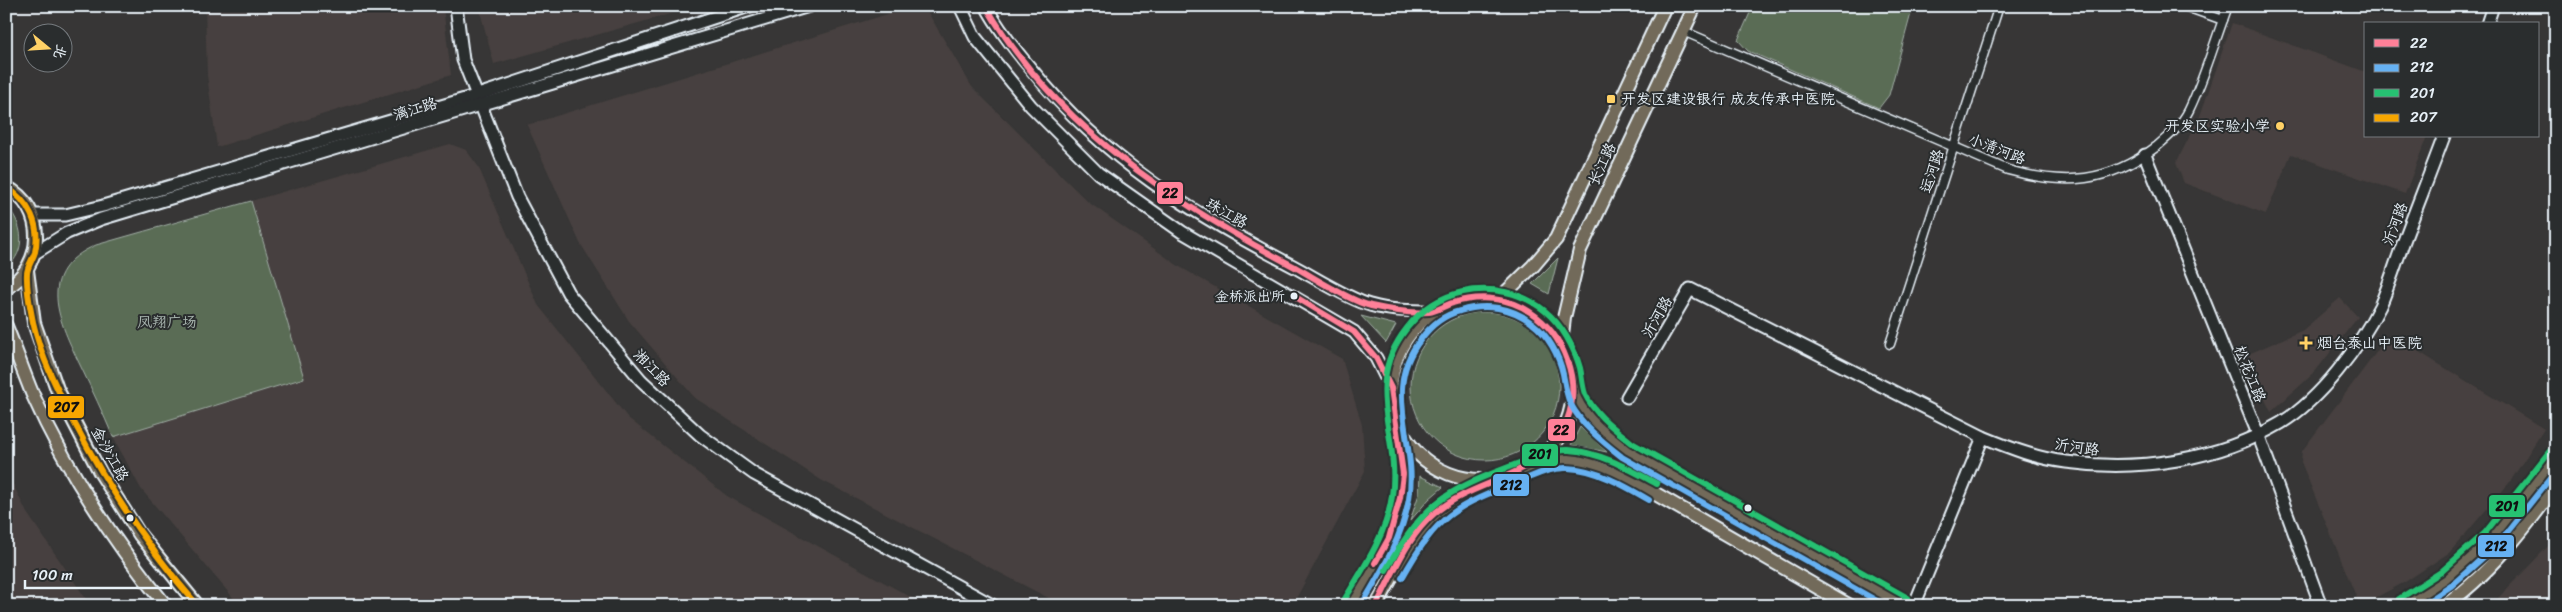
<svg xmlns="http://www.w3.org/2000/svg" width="2562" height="612" font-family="Sriracha,'LXGW WenKai TC',sans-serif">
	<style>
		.built { fill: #47403f }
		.green { fill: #5a6c55; stroke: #a1aea6 }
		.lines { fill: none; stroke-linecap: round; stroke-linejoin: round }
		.street-casing { stroke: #e8f1f8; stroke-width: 11 }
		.secondary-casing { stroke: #e8f1f8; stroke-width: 15 }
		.primary-casing { stroke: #e8f1f8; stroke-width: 16 }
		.street { stroke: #2a2d2e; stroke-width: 8 }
		.secondary { stroke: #2a2d2e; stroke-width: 11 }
		.primary { stroke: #726b5a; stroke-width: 12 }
		.bus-1-casing { stroke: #2a2d2e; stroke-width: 10 }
		.bus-2-casing { stroke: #2a2d2e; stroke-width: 10 }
		.bus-3-casing { stroke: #2a2d2e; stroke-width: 10 }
		.bus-4-casing { stroke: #2a2d2e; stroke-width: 10 }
		.bus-1 { stroke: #ff8098; stroke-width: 6 }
		.bus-2 { stroke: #66b1f2; stroke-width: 6 }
		.bus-3 { stroke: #26c172; stroke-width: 6 }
		.bus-4 { stroke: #f7a600; stroke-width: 6 }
		.poi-dot { fill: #ffd166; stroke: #2a2d2e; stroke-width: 2 }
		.bus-dot { fill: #e8f1f8; stroke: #2a2d2e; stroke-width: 2 }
		.labels { text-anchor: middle; stroke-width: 4; stroke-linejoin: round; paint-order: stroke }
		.bus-label { font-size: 14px; fill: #e8f1f8; stroke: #2a2d2e; text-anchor: end }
		.poi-label { font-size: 15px; fill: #e8f1f8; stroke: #2a2d2e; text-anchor: start }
		.street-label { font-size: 15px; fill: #e8f1f8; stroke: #2a2d2e }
		.park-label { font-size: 15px; fill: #a8b5af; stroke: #2a2d2e }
		.line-badge { stroke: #2a2d2e; stroke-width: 2 }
		.pale-badge-label { font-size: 14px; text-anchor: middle; font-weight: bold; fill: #111 }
	</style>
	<rect width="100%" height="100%" fill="#373636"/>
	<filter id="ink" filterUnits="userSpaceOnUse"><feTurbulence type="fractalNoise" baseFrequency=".02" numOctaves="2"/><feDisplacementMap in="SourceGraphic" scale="10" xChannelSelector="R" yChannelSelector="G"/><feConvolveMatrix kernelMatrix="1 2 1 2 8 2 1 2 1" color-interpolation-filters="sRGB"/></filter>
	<g filter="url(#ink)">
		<g class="built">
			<path d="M205,6H443L451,75L217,147L207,75Z"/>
			<path d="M480,6H698L494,64L481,15Z"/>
			<path d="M914,6H924L972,87L1088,202L1180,267L1342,359L1362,425L1365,471L1292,606H1064L821,480L695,398L629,321L580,243L527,125Z"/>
			<path d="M2232,23L2366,72V136H2427L2405,194L2291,154L2266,214L2184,183L2176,163L2200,116Z"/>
			<path d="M450,144L466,150L478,166L538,305L628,418L727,496L927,606H240L141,489L113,437L303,378L251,201Z"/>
			<path d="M2340,298L2358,317L2314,373L2271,412L2244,356L2303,330Z"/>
			<path d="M2390,334L2544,429L2510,482L2450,552L2405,582L2360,606L2301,462L2302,451Z"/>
			<path d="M6,470L27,513L91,606H6Z"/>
			<path d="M2556,538V606H2491L2500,596Z"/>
		</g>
		<g class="green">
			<path d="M1753,6H1913L1889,95L1879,108L1748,51L1738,40Z"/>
			<path d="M251,201L304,378L113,437C103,413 92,390 81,367C59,321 34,272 96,245Z"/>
			<path d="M6,205C23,223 28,251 6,268Z"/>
			<path d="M1558,258L1549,294L1532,284Z"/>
			<circle cx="1485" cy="386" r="74"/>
			<path d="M1361,316L1396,325L1386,343Z"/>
			<path d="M1580,427L1607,452L1571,445Z"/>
			<path d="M1420,476L1443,487L1429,499L1410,521L1419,494Z"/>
		</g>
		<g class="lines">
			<g class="street-casing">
				<g id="street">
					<path d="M2184,6L2223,20"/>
					<path d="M1683,31L2008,170C2065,186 2108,183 2156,147C2169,136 2181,126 2189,110C2205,77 2215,40 2228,6"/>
					<path d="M1890,344L1999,6"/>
				</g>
			</g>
			<g class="secondary-casing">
				<g id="secondary">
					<path d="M456,6L463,60L517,197L568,293L641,380L700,435L754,474L994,606"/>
					<path d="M960,6L975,37L1031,106L1098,173L1182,232L1354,332L1376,358L1391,388"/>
					<path d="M986,6C999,30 1015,50 1032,70C1105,160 1191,213 1293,266C1312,276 1350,300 1370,305C1391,311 1412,311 1434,311"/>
					<path d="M2487,24L2493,6"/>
					<path d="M2145,155L2258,434L2321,606"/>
					<path d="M33,215H65L103,206L475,96L749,6"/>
					<path d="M35,253L67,233L101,219L809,6"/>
					<path d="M1627,397L1690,289L1983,437C2010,448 2038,459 2066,462C2138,472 2218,460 2281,423C2320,400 2360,346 2380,306C2388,288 2394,268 2401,249C2415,211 2430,174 2444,136"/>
					<path d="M1914,606L1983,437"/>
				</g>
			</g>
			<g class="primary-casing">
				<g id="primary">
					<path d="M6,187C47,207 45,267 6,288"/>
					<path d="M27,270L34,323L57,389L100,472L140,535L198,606"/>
					<circle cx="1482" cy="389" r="91"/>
					<path d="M1499,299L1533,266L1556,239L1665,6"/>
					<path d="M6,326C15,348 23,371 32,393C66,470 113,541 166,606"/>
					<path d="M1561,343L1564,318L1580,250L1695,6"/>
					<path d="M1574,388L1593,423L1627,450L1904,606"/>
					<path d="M1534,465L1554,459H1576L1635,482L1850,606"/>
					<path d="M1351,606C1374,564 1404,522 1403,473C1402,459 1400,444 1397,430"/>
					<path d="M1376,606C1409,547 1421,509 1488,483"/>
					<path d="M2404,606L2446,579L2491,539L2556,457"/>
					<path d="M2444,606C2487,577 2526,527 2556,485"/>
				</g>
			</g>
			<use href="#street" class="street"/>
			<use href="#secondary" class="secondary"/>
			<use href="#primary" class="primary"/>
			<g class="bus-1-casing">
				<g id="bus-1">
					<path d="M986,6C1055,127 1175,204 1295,267C1315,278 1350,301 1371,306C1389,310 1410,314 1429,312C1438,311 1445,305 1453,303C1479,295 1508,297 1530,312C1564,334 1582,382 1567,420C1543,480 1480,476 1436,512C1407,536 1393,574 1376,606"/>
					<path d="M1294,296L1354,332L1376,358L1391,388L1403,474L1400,498L1389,538L1375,563"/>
				</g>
			</g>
			<g class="bus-2-casing">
				<g id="bus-2">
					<path d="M1402,578C1438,514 1453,507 1521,481C1536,475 1551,467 1568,468C1596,469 1625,486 1649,500"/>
					<path d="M1361,606C1381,572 1402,539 1409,499C1419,443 1380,390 1421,339C1431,325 1444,315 1460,311C1485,303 1512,307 1532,323C1548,335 1559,355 1563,374C1565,384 1566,393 1570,403C1582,426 1603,442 1622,457L1886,606"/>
					<path d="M2421,606L2451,586L2497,545L2556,471"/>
				</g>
			</g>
			<g class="bus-3-casing">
				<g id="bus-3">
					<path d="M1386,570C1425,502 1443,492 1514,465C1532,458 1549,449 1569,450C1600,452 1631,470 1657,484"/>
					<path d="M2399,599L2441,572L2485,533L2549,452"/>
					<path d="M1343,602C1363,569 1387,534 1392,496C1401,433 1361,386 1407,328C1421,310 1440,297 1463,292C1491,286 1522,292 1545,311C1562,325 1574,347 1580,368C1582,377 1582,385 1585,394C1595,415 1615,429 1632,443L1908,598"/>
				</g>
			</g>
			<g class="bus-4-casing">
				<path id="bus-4" d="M6,187C29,201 41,225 35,252C33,259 28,265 27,273C26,289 30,307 33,322C41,358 58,391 75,424C109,489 149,550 198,606"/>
			</g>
			<use href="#bus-1" class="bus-1"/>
			<use href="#bus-2" class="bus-2"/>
			<use href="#bus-3" class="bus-3"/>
			<use href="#bus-4" class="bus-4"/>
		</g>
	</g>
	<g class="poi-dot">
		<rect x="1606" y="94" width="10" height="10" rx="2.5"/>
		<circle cx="2280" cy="126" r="5"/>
		<path d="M2303.5 335.5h5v5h5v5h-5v5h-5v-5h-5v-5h5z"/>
	</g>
	<g class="bus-dot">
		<circle cx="1294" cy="296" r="4.5"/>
		<circle cx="1748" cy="508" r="4.5"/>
		<circle cx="130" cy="518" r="4.5"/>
	</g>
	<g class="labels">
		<g class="bus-label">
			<text x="1285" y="301">金桥派出所</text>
		</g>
		<g class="poi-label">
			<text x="1621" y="104">开发区建设银行 成友传承中医院</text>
			<text x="2270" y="131" text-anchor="end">开发区实验小学</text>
			<text x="2317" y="348">烟台泰山中医院</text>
		</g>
		<g class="street-label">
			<text transform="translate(415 109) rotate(-17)" y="5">漓江路</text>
			<text transform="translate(1997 149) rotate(21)" y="5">小清河路</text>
			<text transform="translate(1602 164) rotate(-65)" y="5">长江路</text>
			<text transform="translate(1932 171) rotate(-72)" y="5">运河路</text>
			<text transform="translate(1227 213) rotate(30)" y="5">珠江路</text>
			<text transform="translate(2395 224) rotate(-69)" y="5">沂河路</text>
			<text transform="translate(1657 317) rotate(-60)" y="5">沂河路</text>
			<text transform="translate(652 368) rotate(46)" y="5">湘江路</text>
			<text transform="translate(2250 374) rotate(68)" y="5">松花江路</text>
			<text transform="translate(2077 447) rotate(8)" y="5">沂河路</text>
			<text transform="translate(110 454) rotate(61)" y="5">金沙江路</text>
		</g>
		<g class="park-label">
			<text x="167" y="327">凤翔广场</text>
		</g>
	</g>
	<g class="line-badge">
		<rect x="1156" y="181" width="28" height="24" rx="5" fill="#ff8098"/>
		<rect x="47" y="395" width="38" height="24" rx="5" fill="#f7a600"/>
		<rect x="1547" y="418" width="29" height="24" rx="5" fill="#ff8098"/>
		<rect x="1521" y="443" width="38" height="24" rx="5" fill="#26c172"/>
		<rect x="1492" y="473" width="38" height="24" rx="5" fill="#66b1f2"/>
		<rect x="2488" y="494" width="38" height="24" rx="5" fill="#26c172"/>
		<rect x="2477" y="534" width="38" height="24" rx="5" fill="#66b1f2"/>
	</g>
	<g class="pale-badge-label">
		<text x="1170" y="198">22</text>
		<text x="66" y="412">207</text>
		<text x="1561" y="435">22</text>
		<text x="1540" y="459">201</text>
		<text x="1511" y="490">212</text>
		<text x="2507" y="511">201</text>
		<text x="2496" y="551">212</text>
	</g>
	<rect width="2562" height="612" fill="none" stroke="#2a2d2e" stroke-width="25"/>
	<rect x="12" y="12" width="2537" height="587" fill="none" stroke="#e8f1f8" stroke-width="2" filter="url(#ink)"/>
	<rect x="2364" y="22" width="175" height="115" fill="#2a2d2e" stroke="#767b7f"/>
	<rect x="2374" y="39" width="25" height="8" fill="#ff8098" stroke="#767b7f"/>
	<text x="2410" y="48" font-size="15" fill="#e8f1f8">22</text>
	<rect x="2374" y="64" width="25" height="8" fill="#66b1f2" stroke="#767b7f"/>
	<text x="2410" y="72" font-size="15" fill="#e8f1f8">212</text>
	<rect x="2374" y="89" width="25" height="8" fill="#26c172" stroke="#767b7f"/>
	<text x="2410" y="98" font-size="15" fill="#e8f1f8">201</text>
	<rect x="2374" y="114" width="25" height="8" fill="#f7a600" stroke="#767b7f"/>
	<text x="2410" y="122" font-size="15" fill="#e8f1f8">207</text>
	<g transform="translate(48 48) rotate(108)"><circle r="24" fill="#2a2d2e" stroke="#767b7f"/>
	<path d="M0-4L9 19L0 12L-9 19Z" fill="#ffd166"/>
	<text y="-8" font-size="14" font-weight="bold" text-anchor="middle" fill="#e8f1f8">北</text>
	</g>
	<path d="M25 580v8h146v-8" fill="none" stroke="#e8f1f8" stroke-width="2.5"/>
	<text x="32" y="580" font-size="15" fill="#e8f1f8" stroke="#2a2d2e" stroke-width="4" paint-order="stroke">100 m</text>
</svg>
